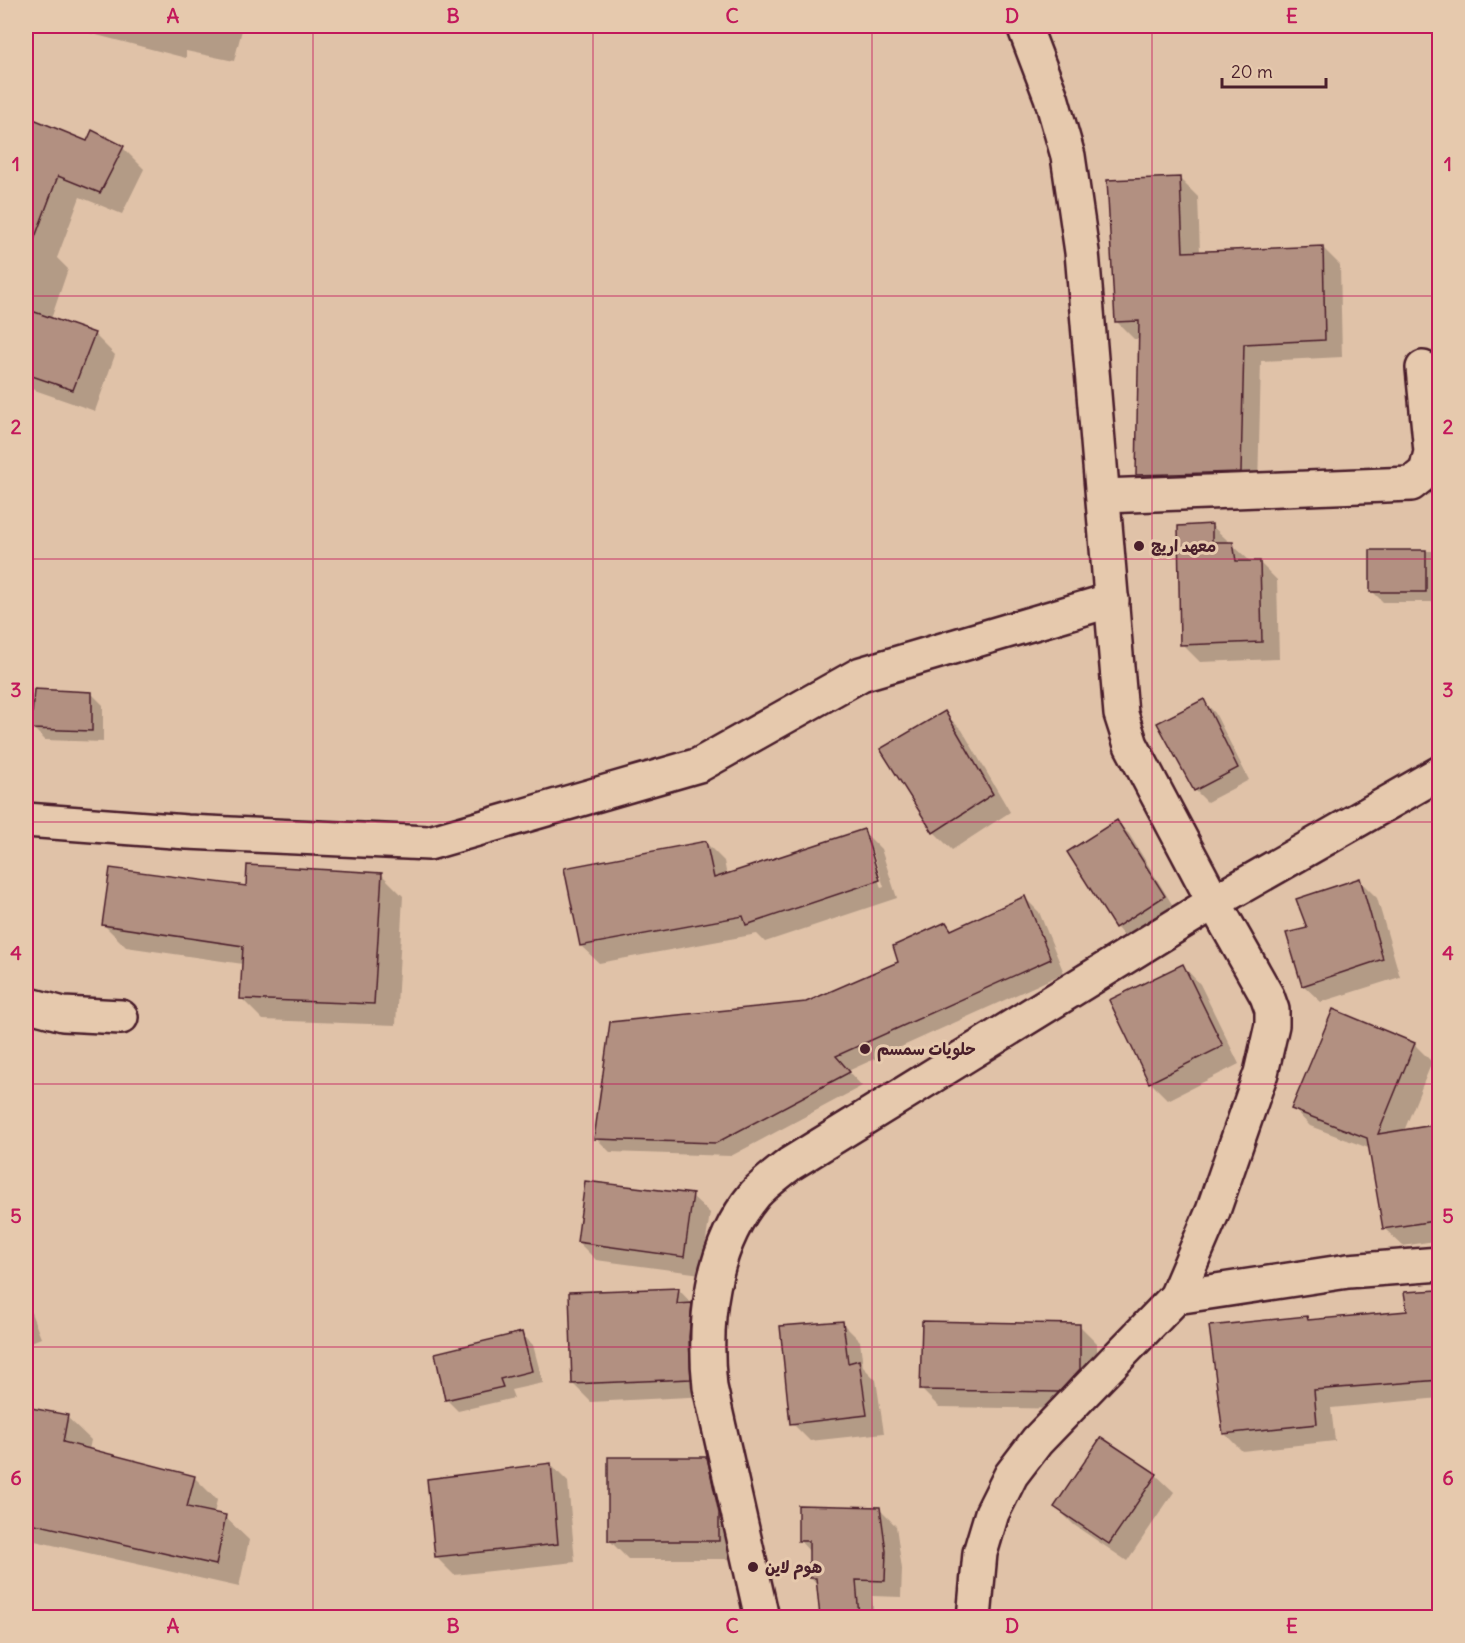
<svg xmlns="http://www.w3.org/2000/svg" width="1465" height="1643" font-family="Delius,'Playpen Sans Arabic',sans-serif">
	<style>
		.shadow { fill: #0003; fill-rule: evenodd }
		.building { fill: #b29081; stroke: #4a1f2b; stroke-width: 1.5 }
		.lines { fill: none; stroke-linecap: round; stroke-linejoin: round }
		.minor-casing { stroke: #4a1f2b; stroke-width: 38 }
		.minor { stroke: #e6c9ad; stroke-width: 33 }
		.grid { fill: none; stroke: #c2185b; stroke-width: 1.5; stroke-opacity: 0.55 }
		.poi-dot { fill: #4a1f2b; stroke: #e6c9ad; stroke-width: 2 }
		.labels { text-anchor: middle; stroke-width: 6; stroke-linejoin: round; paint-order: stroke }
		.poi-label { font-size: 16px; font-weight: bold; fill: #4a1f2b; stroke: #e6c9ad; text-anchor: start }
		.neatline { fill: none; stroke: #c2185b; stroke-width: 2 }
		.grid-label { font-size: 20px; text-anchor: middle; font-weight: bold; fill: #c2185b }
	</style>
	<rect width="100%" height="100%" fill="#e0c2a8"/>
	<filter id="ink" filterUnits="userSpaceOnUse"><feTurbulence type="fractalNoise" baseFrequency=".0167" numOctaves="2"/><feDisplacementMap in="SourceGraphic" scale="12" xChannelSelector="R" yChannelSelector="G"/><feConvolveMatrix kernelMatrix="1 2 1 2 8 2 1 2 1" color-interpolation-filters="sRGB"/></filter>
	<g filter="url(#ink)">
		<g class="shadow">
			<path d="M73,26H243L234,61L186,51V58L77,30Z"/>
			<path d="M26,118L88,143L123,148L144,169L122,214L80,197L57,258L68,269L51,319L94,334L115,355L95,411L26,387Z"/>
			<path d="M1180,179L1198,197L1200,253L1322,247L1340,265L1342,357L1261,361L1258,489L1155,492L1137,475L1140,339H1134L1116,321Z"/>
			<path d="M1212,526L1251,562H1259L1277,580L1279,659L1200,662L1182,644Z"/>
			<path d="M1372,551H1440V602H1383L1372,591Z"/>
			<path d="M91,693L103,705V742L45,740L33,728Z"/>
			<path d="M1204,701L1215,713L1249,780L1207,802L1195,790Z"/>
			<path d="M944,713L962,730L1010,812L952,850L934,832Z"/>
			<path d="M1117,822L1129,834L1175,909L1127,939L1116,927Z"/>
			<path d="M863,831L881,849L897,898L765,942L757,934L599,963L581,946L706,843L724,861L727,876ZM869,850H872L884,887L881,888Z"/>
			<path d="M381,874L403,896L396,1025L263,1020L241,998L243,964L126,947L104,925L248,888Z"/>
			<path d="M1359,880L1377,898L1400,977L1321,1002L1303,985L1309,929Z"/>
			<path d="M1025,898L1039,912L1064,973L848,1071L862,1086L731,1156L610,1152L596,1138L806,1004L900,963L946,924L953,931Z"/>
			<path d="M1183,966L1200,984L1239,1064L1168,1100L1150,1082Z"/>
			<path d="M1414,1044L1432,1062L1404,1131L1440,1125V1240L1403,1246L1385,1229L1371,1149L1310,1126L1293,1108Z"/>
			<path d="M692,1196L710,1213L701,1274L596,1260L578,1242Z"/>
			<path d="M679,1290L696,1308L708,1396L591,1402L573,1384Z"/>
			<path d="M1438,1291L1440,1398L1331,1408L1335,1441L1242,1451L1224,1433L1307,1318L1310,1321L1409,1312Z"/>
			<path d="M26,1300L41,1338L26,1344Z"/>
			<path d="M842,1323L860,1341L863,1367L876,1380L884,1433L810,1441L792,1423Z"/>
			<path d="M1080,1326L1097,1343V1387L1077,1409L939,1407L921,1389Z"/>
			<path d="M521,1333L533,1345L543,1383L511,1390L514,1398L458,1411L446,1399Z"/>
			<path d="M26,1408L67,1417L91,1440L89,1450L194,1477L217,1500L214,1514L225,1517L249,1540L239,1587L26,1539Z"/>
			<path d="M706,1459L724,1477L736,1559H628L610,1541Z"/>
			<path d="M550,1464L568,1482L575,1562L454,1575L436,1557Z"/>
			<path d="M1156,1475L1174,1492L1127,1561L1074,1525L1056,1507Z"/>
			<path d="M879,1509L896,1526L902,1569L901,1597L872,1596L874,1618H821L818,1585L810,1578V1552L800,1541Z"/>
		</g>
		<g class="building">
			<path d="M26,116L87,141L92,130L124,146L100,193L58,176L28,256L26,255Z"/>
			<path d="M1180,177L1183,252L1323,246L1325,340L1244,344L1241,472L1136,475L1139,321L1115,322L1107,180Z"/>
			<path d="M26,309L95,333L73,390L26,374Z"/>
			<path d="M1212,524V542H1233L1236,561H1260L1262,642L1180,645L1178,526Z"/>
			<rect x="1370" y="550" width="56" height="42"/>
			<path d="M34,689L92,692V731L31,729Z"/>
			<path d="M1204,699L1238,768L1194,791L1157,723Z"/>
			<path d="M945,711L993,794L933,833L880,749Z"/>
			<path d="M1117,820L1165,896L1115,928L1067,852Z"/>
			<path d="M864,829L880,880L746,925L743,916L580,946L564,868L706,841L714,878Z"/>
			<path d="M247,865L382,873L374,1004L240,999L243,946L102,925L110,868L246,886Z"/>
			<path d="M1360,878L1383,959L1302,986L1286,933L1307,928L1296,899Z"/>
			<path d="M1025,896L1051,959L836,1056L850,1072L716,1143L594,1139L610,1022L806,1002L898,962L893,946L946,922L951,930Z"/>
			<path d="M1183,964L1223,1046L1149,1083L1109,1000Z"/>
			<path d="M1333,1009L1415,1043L1378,1134L1440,1124V1220L1383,1229L1367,1138L1291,1109Z"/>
			<path d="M585,1181L693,1194L684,1257L577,1242Z"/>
			<path d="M679,1288L677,1304L692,1303L689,1337L691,1379L572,1384L569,1292Z"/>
			<path d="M1439,1290L1440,1380L1314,1390L1317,1424L1223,1434L1209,1326L1307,1316L1308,1320L1407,1311L1404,1292Z"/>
			<path d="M843,1321L848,1363L859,1360L867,1415L790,1424L780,1326Z"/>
			<path d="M922,1321L1080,1324V1369L1059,1392L920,1390Z"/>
			<path d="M522,1332L532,1371L500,1379L503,1387L445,1400L435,1353Z"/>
			<path d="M26,1407L68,1415L63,1442L195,1476L187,1507L226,1515L216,1565L26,1522Z"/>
			<path d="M1101,1437L1157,1474L1109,1544L1054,1507Z"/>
			<path d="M608,1457H707L719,1513V1541H608Z"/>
			<path d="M551,1463L558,1544L435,1557L427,1479Z"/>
			<path d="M798,1505L880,1507L886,1551L885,1581L856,1580L859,1617H820L816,1578H809V1541H798Z"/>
		</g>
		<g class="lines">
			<g class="minor-casing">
				<g id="minor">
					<path d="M1103,496L1411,484L1426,472L1431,452L1423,368"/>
					<path d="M26,820L187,832L429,843L699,765L861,674L1112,600"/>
					<path d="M26,1004L63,1014L121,1017"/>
					<path d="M1176,1297L1348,1271L1440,1264"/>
					<path d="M762,1618L710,1387C703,1321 711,1247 755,1194C765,1183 779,1173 790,1164L1214,902L1131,745L1121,714L1082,252L1068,156L1051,97L1024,26"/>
					<path d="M974,1618L980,1553L992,1513L1011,1475L1037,1441L1176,1297L1213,1211L1261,1073L1272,1025V1010L1267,996L1214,902L1440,773"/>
				</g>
			</g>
			<use href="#minor" class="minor"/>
		</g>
	</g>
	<path class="grid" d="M313,26V1618M593,26V1618M872,26V1618M1152,26V1618M26,296H1440M26,559H1440M26,822H1440M26,1084H1440M26,1347H1440"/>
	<g class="poi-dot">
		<circle cx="1139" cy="546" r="6"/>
		<circle cx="865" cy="1049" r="6"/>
		<circle cx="753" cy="1567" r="6"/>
	</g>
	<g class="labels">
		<g class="poi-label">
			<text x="1151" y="552">معهد اريج</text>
			<text x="877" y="1055">حلويات سمسم</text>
			<text x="765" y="1573">هوم لاين</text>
		</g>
	</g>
	<rect width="1465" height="1643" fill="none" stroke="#e6c9ad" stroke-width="66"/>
	<path d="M1222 78v9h104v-9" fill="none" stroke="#4a1f2b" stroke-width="3"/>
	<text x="1231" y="78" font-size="18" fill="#4a1f2b" stroke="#e6c9ad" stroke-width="4.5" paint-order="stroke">20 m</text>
	<rect x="33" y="33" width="1399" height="1577" class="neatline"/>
	<g class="grid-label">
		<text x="173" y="23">A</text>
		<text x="453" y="23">B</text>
		<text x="732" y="23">C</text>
		<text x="1012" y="23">D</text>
		<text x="1292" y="23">E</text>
		<text x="16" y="171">1</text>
		<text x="1448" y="171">1</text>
		<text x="16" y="434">2</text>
		<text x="1448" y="434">2</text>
		<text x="16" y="697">3</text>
		<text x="1448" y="697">3</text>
		<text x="16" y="960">4</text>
		<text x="1448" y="960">4</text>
		<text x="16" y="1223">5</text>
		<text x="1448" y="1223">5</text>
		<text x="16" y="1485">6</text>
		<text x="1448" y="1485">6</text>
		<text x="173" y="1633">A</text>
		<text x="453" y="1633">B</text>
		<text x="732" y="1633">C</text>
		<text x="1012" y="1633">D</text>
		<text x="1292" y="1633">E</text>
	</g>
</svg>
